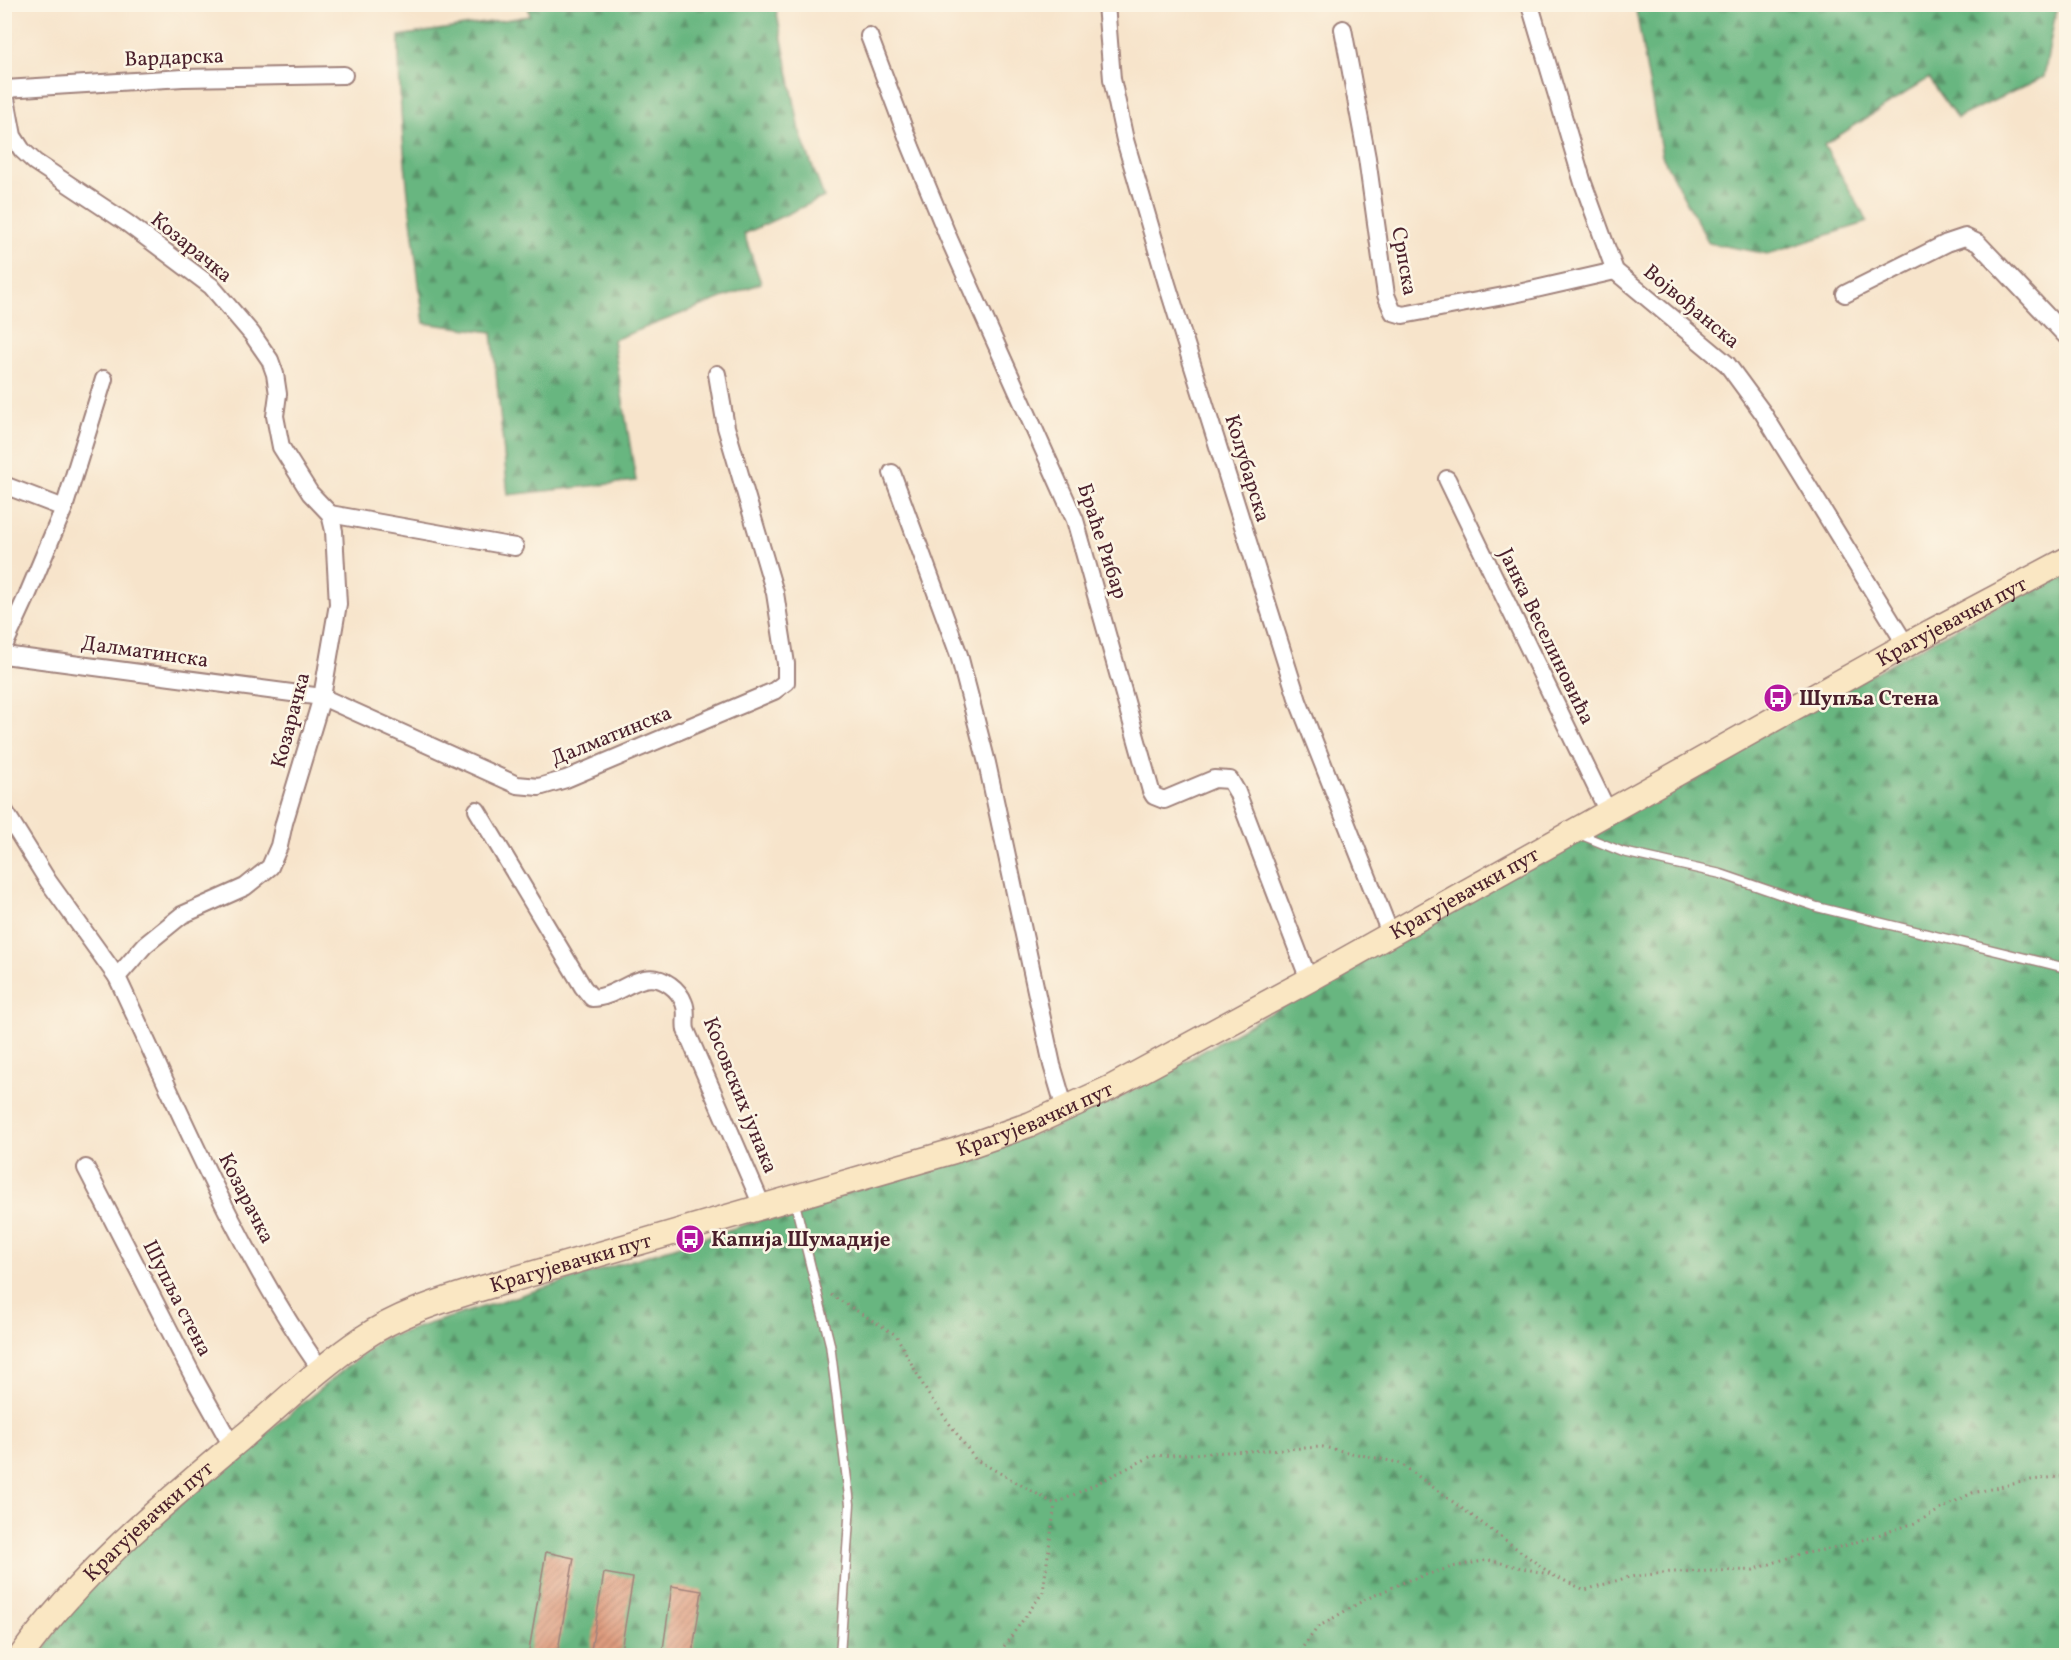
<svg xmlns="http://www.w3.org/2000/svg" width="2071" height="1660" font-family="Vollkorn,serif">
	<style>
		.forest { fill: url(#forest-firs); stroke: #596a56; stroke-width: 1.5 }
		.building { fill: url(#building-hatch) }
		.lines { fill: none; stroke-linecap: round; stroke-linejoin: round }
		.lane-casing { stroke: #a0827b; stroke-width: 11 }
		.street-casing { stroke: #a0827b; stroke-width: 20 }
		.secondary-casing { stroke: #a0827b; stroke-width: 27 }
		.path { stroke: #a0827b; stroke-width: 3; stroke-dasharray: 1.5 4.5; stroke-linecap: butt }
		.lane { stroke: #fff; stroke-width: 8 }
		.street { stroke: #fff; stroke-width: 16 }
		.secondary { stroke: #fae7c3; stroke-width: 24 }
		.labels { text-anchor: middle; stroke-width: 5; stroke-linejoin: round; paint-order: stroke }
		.street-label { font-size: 21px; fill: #4a1f2b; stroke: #fcf5e5 }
		.poi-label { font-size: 21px; font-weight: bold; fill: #4a1f2b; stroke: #fcf5e5; text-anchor: start }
	</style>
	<defs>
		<pattern id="forest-firs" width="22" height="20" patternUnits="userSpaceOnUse" patternTransform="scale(1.5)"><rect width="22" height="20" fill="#68b680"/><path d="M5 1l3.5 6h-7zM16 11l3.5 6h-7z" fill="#589369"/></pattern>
		<pattern id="building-hatch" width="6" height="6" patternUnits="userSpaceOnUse" patternTransform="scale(1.5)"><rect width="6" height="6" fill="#dd9b7e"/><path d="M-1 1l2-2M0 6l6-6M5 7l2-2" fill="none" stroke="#b57e67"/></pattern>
	</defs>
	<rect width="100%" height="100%" fill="#fcf5e5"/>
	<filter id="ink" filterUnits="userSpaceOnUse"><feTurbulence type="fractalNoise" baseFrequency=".0167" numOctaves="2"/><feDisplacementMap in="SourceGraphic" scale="12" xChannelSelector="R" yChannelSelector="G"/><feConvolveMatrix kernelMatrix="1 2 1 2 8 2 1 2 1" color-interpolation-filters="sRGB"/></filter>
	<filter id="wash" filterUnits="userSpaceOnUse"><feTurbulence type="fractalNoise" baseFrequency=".008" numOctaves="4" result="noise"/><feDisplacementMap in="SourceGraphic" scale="24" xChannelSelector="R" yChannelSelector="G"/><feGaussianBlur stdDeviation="1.35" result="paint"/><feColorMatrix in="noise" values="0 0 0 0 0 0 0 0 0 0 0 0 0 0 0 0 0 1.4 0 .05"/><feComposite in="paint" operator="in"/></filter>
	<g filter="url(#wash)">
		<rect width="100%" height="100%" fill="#f7e4cb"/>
		<g class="forest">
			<path d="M528,5H794L776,9L801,136L824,197L744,234L761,283L613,340L636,481L508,495L492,332L424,323C412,228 398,132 399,36L530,16Z"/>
			<path d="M1635,5V4L2057,5L2044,77L1957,118L1929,78L1824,145L1868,222L1768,254L1709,243L1662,156Z"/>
			<path d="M2066,568V1655L41,1656L86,1581L381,1339L1053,1128L1144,1085L1661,789Z"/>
		</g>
		<g id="blocks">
			<g class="building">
				<path d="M546,1552L574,1558L557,1656H528Z"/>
				<path d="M604,1573L633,1578L620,1656H590Z"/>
				<path d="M672,1586L702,1591L692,1656H662Z"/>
			</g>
		</g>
	</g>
	<g filter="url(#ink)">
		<use href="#blocks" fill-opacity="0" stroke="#a0827b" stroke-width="1.5"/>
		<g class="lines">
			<g class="lane-casing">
				<g id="lane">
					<path d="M1579,834L1623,852L1721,874L1817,907L2066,968"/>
					<path d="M794,1199L830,1344L850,1504L840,1656"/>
				</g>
			</g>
			<g class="street-casing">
				<g id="street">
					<path d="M1106,4L1112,79L1125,140L1167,284L1298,701L1390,933"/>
					<path d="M1530,5L1583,183L1615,271L1727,364L1763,413L1906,645"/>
					<path d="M1343,29L1367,158L1386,295L1393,312L1403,315L1514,294L1615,271"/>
					<path d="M869,36L911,147L949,239L1075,520L1151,791L1154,796L1164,800L1214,779L1230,780L1237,792L1309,980"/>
					<path d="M4,88L13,136L22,150L35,162L127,223L211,286L252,334L270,360L275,374L278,394L275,416L281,447L310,493L330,514L334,531L338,604L322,697L284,823L279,846L270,867L245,887L182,915L145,945L117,977C180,1111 236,1249 321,1370"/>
					<path d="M5,89L183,78L344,75"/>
					<path d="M1845,294L1947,243L1965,237L1978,243L2066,336"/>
					<path d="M892,473L959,655L987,763L1052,1065L1065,1109"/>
					<path d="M1447,479L1608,812"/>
					<path d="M4,485L64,508"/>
					<path d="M330,514L515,547"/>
					<path d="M4,646L27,596L64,508L104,379"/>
					<path d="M4,655L322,697L517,785L539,787L566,779L774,691L786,682V664L775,593L726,427L717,374"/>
					<path d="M4,810L48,881L117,977"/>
					<path d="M477,810L583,987L592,998C620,998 642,964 670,985C677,990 681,995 684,1003C688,1012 684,1021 686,1030L763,1208"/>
					<path d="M86,1168L195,1380L232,1446"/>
				</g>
			</g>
			<g class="secondary-casing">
				<g id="secondary">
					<path id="s1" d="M21,1656C82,1571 165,1503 244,1436C283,1403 321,1366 363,1338C397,1315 437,1302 476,1290L954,1151L1031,1124L1110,1088L1309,980L1906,645L2066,560"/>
				</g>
			</g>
			<g class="path">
				<path d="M831,1295L896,1335L928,1394L975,1459L1055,1504L1152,1456L1323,1447L1400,1463L1554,1576L1585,1590L1629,1577L1671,1572L1753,1570L1796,1555L1844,1546L1915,1523L1972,1493L2031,1480L2066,1476"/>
				<path d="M997,1656L1043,1592L1055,1504"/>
				<path d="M1296,1656L1318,1627L1364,1600L1409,1580L1452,1567L1488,1560L1552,1575"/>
			</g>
			<use href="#lane" class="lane"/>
			<use href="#street" class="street"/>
			<use href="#secondary" class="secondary"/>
		</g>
	</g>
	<defs>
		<g id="bus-disc" transform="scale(1.5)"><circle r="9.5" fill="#b5179e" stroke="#fcf5e5"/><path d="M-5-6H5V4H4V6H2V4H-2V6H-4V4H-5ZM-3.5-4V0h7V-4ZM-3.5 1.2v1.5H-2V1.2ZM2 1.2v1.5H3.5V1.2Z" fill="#fff"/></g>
	</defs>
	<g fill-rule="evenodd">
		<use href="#bus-disc" x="1778" y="698"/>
		<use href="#bus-disc" x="690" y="1239"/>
	</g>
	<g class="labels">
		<g class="street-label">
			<text transform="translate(174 57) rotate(-2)" y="7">Вардарска</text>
			<text transform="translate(192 247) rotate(39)" y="7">Козарачка</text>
			<text transform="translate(1405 261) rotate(80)" y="7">Српска</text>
			<text transform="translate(1692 306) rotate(40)" y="7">Војвођанска</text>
			<text transform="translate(1248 468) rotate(73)" y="7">Колубарска</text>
			<text transform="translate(1103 541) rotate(72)" y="7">Браће Рибар</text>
			<text dy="7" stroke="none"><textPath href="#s1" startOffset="2220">Крагујевачки пут</textPath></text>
			<text transform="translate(1547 636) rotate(64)" y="7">Јанка Веселиновића</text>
			<text transform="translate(145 651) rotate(8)" y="7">Далматинска</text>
			<text transform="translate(290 720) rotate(-75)" y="7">Козарачка</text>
			<text transform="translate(611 735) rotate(-22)" y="7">Далматинска</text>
			<text dy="7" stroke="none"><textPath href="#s1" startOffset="1662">Крагујевачки пут</textPath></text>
			<text transform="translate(741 1095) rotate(68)" y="7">Косовских јунака</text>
			<text dy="7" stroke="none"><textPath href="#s1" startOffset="1176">Крагујевачки пут</textPath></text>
			<text transform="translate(247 1198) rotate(63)" y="7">Козарачка</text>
			<text dy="7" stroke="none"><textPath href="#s1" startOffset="690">Крагујевачки пут</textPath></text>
			<text transform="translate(178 1298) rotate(63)" y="7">Шупља стена</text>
			<text dy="7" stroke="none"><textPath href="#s1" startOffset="186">Крагујевачки пут</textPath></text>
		</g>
		<g class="poi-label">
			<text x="1799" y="705">Шупља Стена</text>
			<text x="711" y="1246">Капија Шумадије</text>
		</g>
	</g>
	<rect width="2071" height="1660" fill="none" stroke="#fcf5e5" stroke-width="24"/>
</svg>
